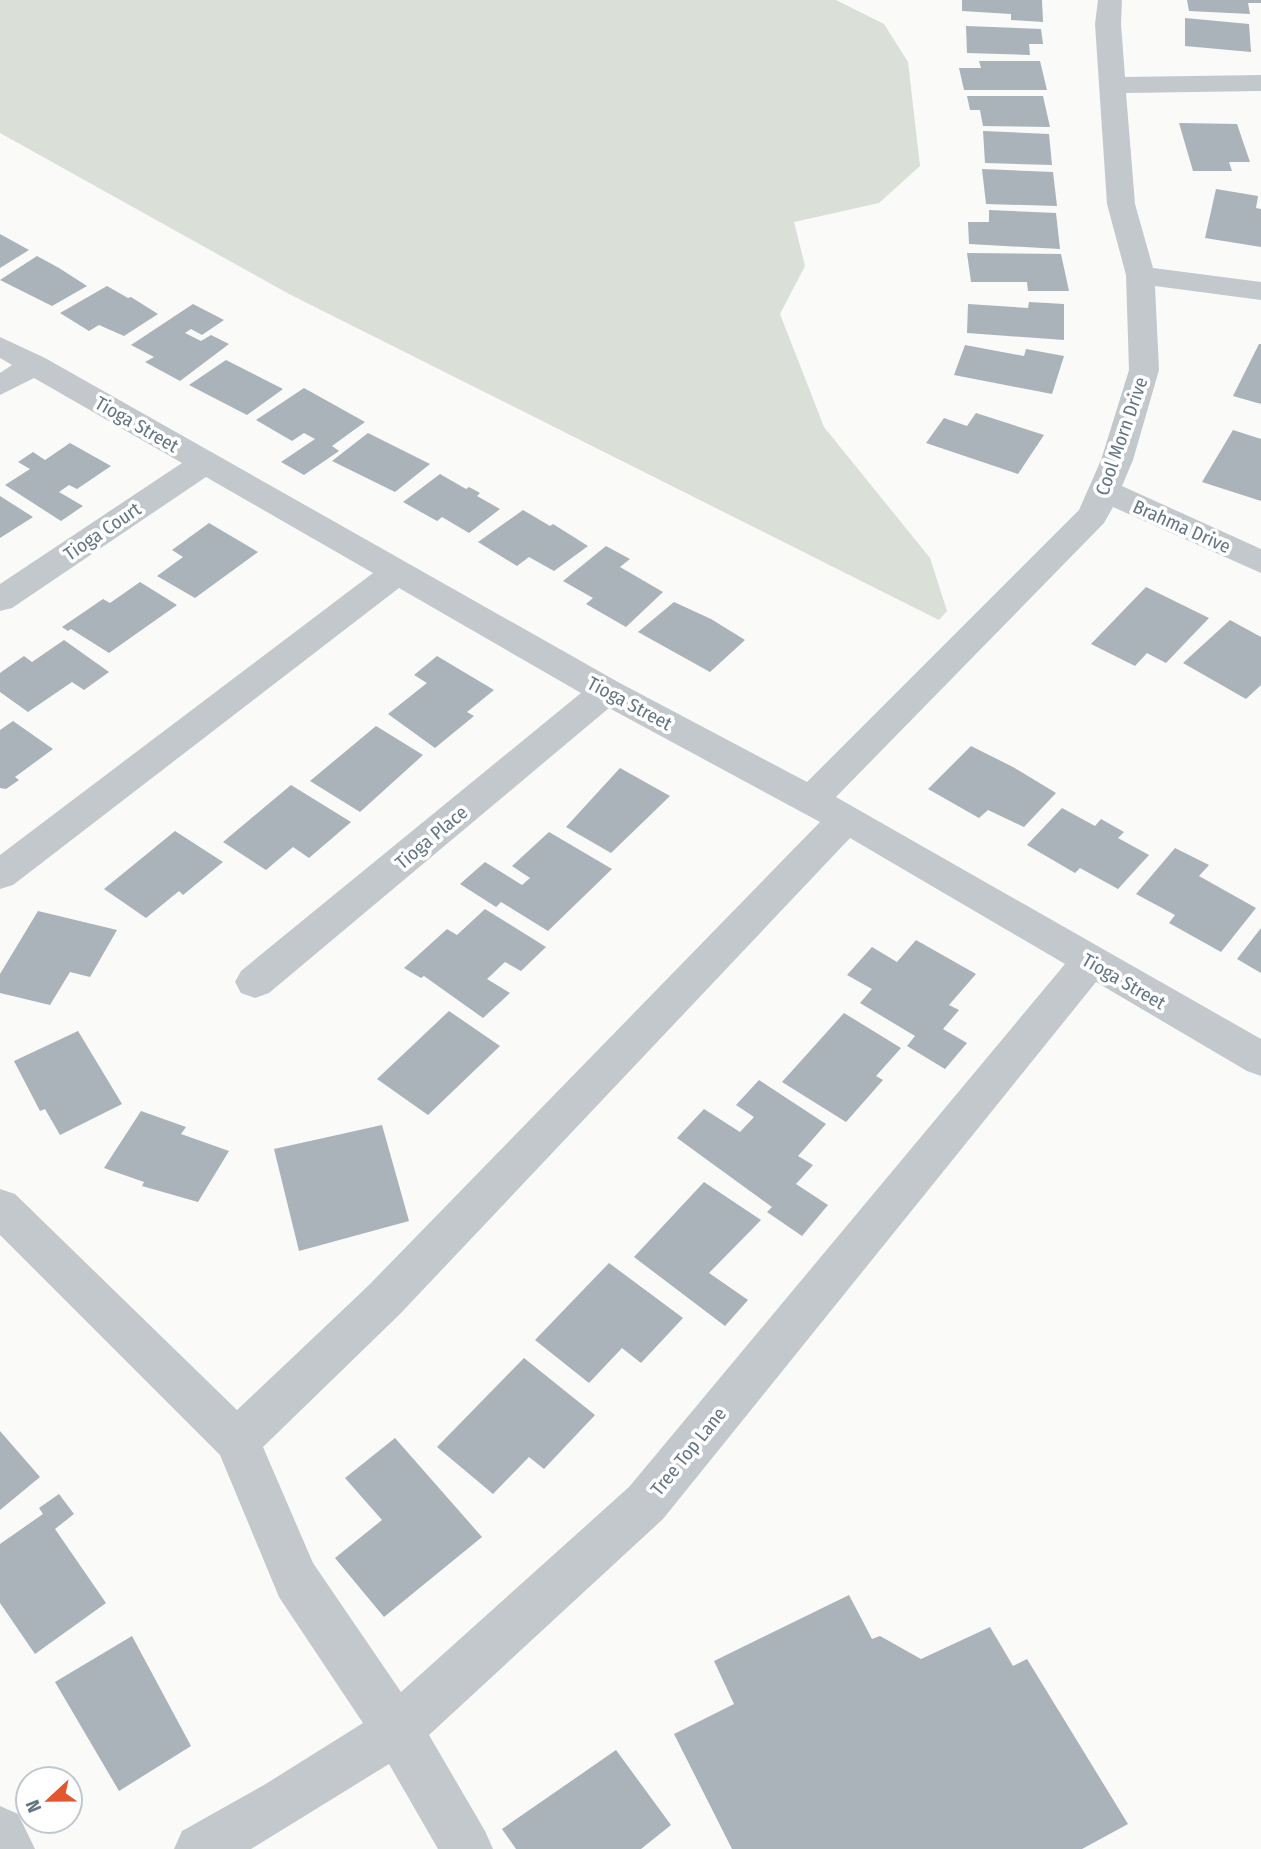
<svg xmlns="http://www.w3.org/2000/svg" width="1261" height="1849" font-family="'Fira Sans Condensed',sans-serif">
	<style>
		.green { fill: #dadfd7 }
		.building { fill: #aab3b9 }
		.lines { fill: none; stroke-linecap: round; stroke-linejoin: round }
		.minor { fill: #c3c8cc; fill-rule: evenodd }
		.labels { text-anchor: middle; stroke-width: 7; stroke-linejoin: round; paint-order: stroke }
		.street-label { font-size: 19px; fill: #657683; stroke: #fff }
	</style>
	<rect width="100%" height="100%" fill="#fafaf8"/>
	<path class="green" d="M0,0H836L884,24L908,62L920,166L879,203L794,222L805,266L780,314L824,427L930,558L947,611L939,620L289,294L0,133Z"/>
	<g class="building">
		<path d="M962,0H1042L1043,22L1011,20V14L962,11Z"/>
		<path d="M1187,0H1261V3H1248L1250,14L1189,11Z"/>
		<path d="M1185,18L1249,24L1251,52L1185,46Z"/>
		<path d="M966,26L1041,29L1043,44H1029L1030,55L967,53Z"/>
		<path d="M979,61H1040L1047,90H964L959,68H981Z"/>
		<path d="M967,96H1043L1050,127L983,126L980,110H970Z"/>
		<path d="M1179,123L1237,124L1250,162H1229L1232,171H1193Z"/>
		<path d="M983,131L1049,134L1052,165L985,163Z"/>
		<path d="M982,169L1053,172L1057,206L986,204Z"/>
		<path d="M1216,189L1258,196L1256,208L1261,209V247L1205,238Z"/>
		<path d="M989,210L1056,213L1060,249L969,244L968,222H989Z"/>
		<path d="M0,234L29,250L0,268Z"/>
		<path d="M967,253L1061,254L1069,291H1028L1027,282H971Z"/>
		<path d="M37,256L59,268L87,286L52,306L0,280Z"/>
		<path d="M107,286L128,298L131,297L158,314L124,336L99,325L89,331L60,313Z"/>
		<path d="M1029,302L1064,304V340L967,333L968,304L1028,308Z"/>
		<path d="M193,304L224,320L202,335L191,329L185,333L201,341L211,335L229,344L180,381L145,362L154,357L131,345Z"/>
		<path d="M1259,344H1261V404L1233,396Z"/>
		<path d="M965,345L1024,356L1026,349L1064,356L1052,394L954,375Z"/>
		<path d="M226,360L283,389L247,415L189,385Z"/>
		<path d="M304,388L365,422L332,446L339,451L304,475L281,462L315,439L304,433L292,441L256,420Z"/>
		<path d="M976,413L1044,435L1018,474L926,443L944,418L967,426Z"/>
		<path d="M1233,430L1261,439V501L1202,482Z"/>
		<path d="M368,433L430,464L395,492L332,461Z"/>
		<path d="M70,443L111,466L77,489L69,485L59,492L83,506L61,521L5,485L30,469L18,462L33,452L45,460Z"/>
		<path d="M440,474L466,489L469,487L480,493L477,496L500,509L469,533L442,517L437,521L403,502Z"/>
		<path d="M0,496L33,517L0,538Z"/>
		<path d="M523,510L550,526L553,524L588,546L554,571L529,557L517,566L478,542Z"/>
		<path d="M209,523L258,552L195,598L157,576L183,557L172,550Z"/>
		<path d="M606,546L630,559L620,567L663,592L626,627L586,604L593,598L563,581Z"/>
		<path d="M140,582L177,605L109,653L71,629L68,631L62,627L103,599L110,603Z"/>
		<path d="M1146,587L1209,618L1166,663L1147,653L1135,666L1091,644Z"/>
		<path d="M674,602L711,619L745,640L710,672L638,632Z"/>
		<path d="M1230,620L1261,637V685L1246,699L1183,663Z"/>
		<path d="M64,640L109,672L84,690L72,682L28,712L0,692V673L24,656L32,662Z"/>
		<path d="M437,656L494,690L467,712L474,716L435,748L388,714L427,683L414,675Z"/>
		<path d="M13,721L53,749L15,777L19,780L6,789L0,788V730Z"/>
		<path d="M376,726L423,755L360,812L310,781Z"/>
		<path d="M971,746L1013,767L1056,793L1024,827L988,810L979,818L928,789Z"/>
		<path d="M620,768L670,796L611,853L566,827Z"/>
		<path d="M291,785L351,822L309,858L293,847L266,870L223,842Z"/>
		<path d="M1062,808L1095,826L1101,819L1124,832L1118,838L1149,855L1118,889L1080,868L1075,873L1027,845Z"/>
		<path d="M175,831L223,862L183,895L179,891L146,918L104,889Z"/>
		<path d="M549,832L612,869L548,931L501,902L496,907L460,884L485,862L522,885L530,878L512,866Z"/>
		<path d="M1175,848L1209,865L1199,876L1256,908L1221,952L1169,923L1175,915L1136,894Z"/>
		<path d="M485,909L546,947L521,971L505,962L487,979L510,993L483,1018L424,976L421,978L404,968L447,929L457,935Z"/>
		<path d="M38,911L117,930L90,977L70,972L50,1005L0,993V974Z"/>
		<path d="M1261,928V973L1237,959Z"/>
		<path d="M916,940L976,974L949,1005L959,1010L943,1029L967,1043L945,1069L907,1046L915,1036L860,1003L872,989L847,975L872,947L897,962Z"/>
		<path d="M449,1011L500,1046L428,1115L377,1079Z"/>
		<path d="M844,1013L901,1048L876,1076L883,1080L846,1122L782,1082Z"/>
		<path d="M78,1031L122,1104L60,1135L45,1109L40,1111L14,1061Z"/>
		<path d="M759,1080L826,1124L798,1156L813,1165L796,1184L828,1205L802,1236L767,1212L772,1207L677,1138L704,1109L740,1132L754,1117L736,1105Z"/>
		<path d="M141,1111L186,1127L181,1134L229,1151L198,1202L142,1186L144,1182L104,1168Z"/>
		<path d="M382,1125L409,1221L299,1251L274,1149Z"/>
		<path d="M704,1182L761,1220L709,1273L748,1300L725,1326L634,1257Z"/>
		<path d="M609,1263L683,1318L641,1363L622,1348L589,1383L535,1340Z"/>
		<path d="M524,1358L595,1415L544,1469L529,1457L493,1494L437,1447Z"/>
		<path d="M0,1431L40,1477L0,1510Z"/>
		<path d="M395,1438L482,1537L384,1617L335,1558L382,1520L345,1478Z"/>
		<path d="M59,1494L74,1514L55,1529L106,1603L35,1654L0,1603V1544L43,1514L39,1508Z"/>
		<path d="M849,1595L872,1639L880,1636L921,1659L990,1627L1013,1666L1027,1659L1128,1824L1082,1849H732L674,1734L734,1704L714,1661Z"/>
		<path d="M132,1636L191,1746L119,1791L55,1682Z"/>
		<path d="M616,1750L671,1825L641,1849H516L502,1829Z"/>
	</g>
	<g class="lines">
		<g class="minor">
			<path d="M1098,0H1122L1121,24L1125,77L1261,75V91L1126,93L1135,204L1153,268L1261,282V300L1155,286L1159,370L1133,460L1122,486L1261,549V573L1113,507L1104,523L836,797L1261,1039V1076L1247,1071L1096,982L663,1519L429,1735L485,1831L493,1849H438L389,1764L251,1849H174L182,1831L264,1785L363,1723L279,1597L220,1455L0,1235V1189L15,1194L237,1410L368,1286L820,822L609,708L269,993L255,998L241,993L235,982L241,971L581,693L399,588L13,885L0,889V855L373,573L206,477L12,608L0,611V584L182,463L34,378L0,395V373L12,365L0,358V337L45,358L618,682L807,782L1079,510L1101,460L1129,370L1126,275L1107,204L1095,24ZM850,838L1065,964L629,1487L401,1692L313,1563L263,1447L400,1314Z"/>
			<path d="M0,1806L18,1814L35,1849H0Z"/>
		</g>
	</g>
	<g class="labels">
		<g class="street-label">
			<text transform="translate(137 424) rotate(30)" y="7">Tioga Street</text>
			<text transform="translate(1121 436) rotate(-71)" y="7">Cool Morn Drive</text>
			<text transform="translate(1182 526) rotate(24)" y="7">Brahma Drive</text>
			<text transform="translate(102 531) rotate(-34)" y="7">Tioga Court</text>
			<text transform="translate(630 703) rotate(28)" y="7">Tioga Street</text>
			<text transform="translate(431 837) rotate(-40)" y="7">Tioga Place</text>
			<text transform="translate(1124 981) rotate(30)" y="7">Tioga Street</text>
			<text transform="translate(688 1451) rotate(-51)" y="7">Tree Top Lane</text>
		</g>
	</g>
	<g transform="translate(49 1800) rotate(248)"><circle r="33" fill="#ffffff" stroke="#c1c8cd" stroke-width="2"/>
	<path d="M0-5L12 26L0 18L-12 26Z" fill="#e4572e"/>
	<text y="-10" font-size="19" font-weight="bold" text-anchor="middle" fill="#657683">N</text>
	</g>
</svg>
